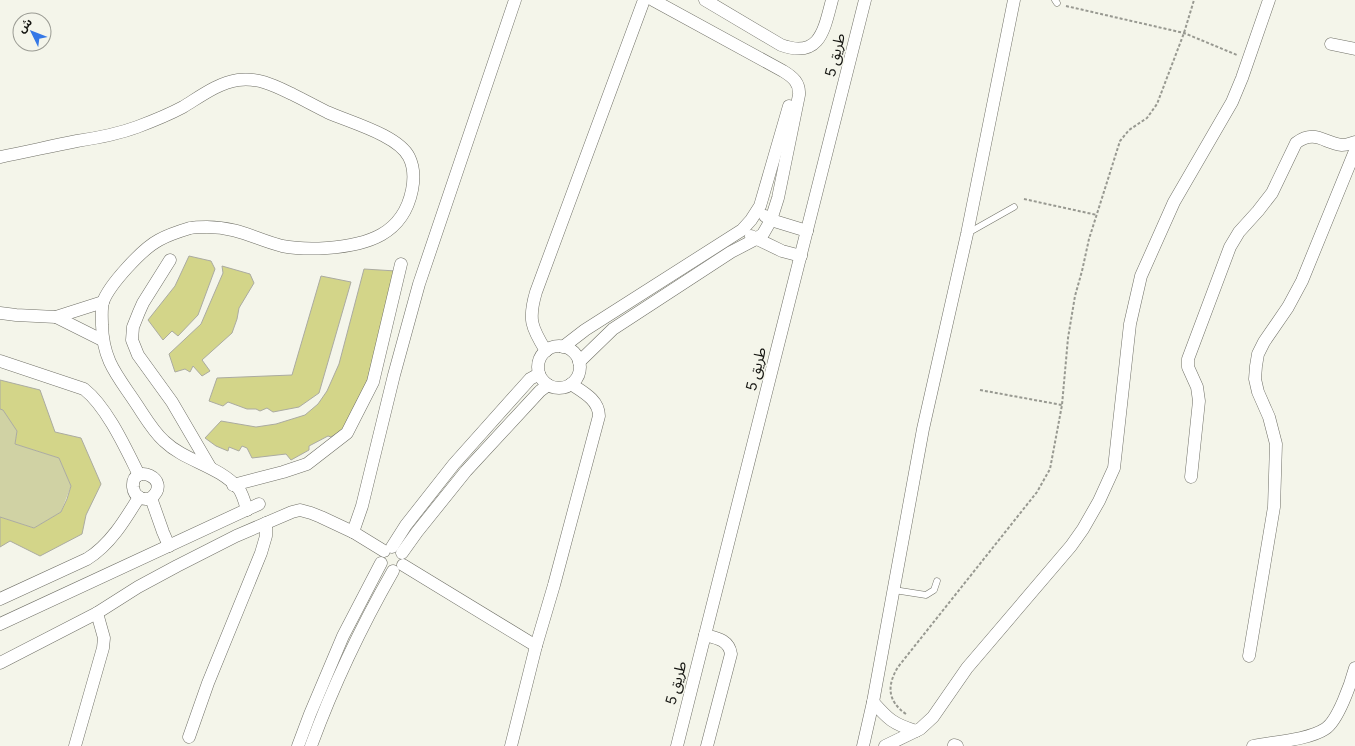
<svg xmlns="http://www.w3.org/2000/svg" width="1355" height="746" font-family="Figtree,'Noto Sans Arabic',sans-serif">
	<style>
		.green { fill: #d0d2a4 }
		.building { fill: #d3d589; stroke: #ababa1 }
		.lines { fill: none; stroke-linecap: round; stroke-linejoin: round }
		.service-casing { stroke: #707067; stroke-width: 7 }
		.minor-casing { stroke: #707067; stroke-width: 13 }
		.path { stroke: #989991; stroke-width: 2; stroke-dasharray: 3 2; stroke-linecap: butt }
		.service { stroke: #fff; stroke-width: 6 }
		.minor { stroke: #fff; stroke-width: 12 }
		.labels { text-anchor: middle; stroke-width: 3; stroke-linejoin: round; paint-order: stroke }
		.street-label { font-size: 15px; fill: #141410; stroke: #f4f5ea }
	</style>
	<rect width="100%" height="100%" fill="#f4f5ea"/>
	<path class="green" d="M0,409L3,410L17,431L15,444L59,458L71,486L61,512L34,528L0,517Z"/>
	<g class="building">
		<path d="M189,256L211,261L215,269L198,315L178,336L172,331L163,340L148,320L175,286Z"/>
		<path d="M222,266L250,274L254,283L239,308L237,319L232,333L202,360L210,371L202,376L193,366L190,372L185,369L175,372L169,354L201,324L223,273Z"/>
		<path d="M364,269L396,271L361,404L346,428L331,437L328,436L309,446V450L291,460L286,454L252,458L247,448L242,446L239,451L229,447L228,451L216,446L205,438L221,421L256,427L276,424L305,415L318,404L327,391L339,364Z"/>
		<path d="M321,276L351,282L319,393L299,407L273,412L267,408L260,411L256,409H247L228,402L223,406L209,401L217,378L292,375Z"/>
		<path d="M0,380L40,390L55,432L81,438L101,484L86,515L82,534L40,556L10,541L0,547V517L34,528L61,512L67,499L71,486L59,458L15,444L17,431L3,410L0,409Z"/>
	</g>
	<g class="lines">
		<g class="service-casing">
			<g id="service">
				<path d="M1055,0L1057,3"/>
				<path d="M968,233L1014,207"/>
				<path d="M894,590L926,595L934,590L937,581"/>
			</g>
		</g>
		<g class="minor-casing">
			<g id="minor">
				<path d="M705,0L781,45C820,59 824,30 832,0"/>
				<path d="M1331,44L1355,49"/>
				<path d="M0,157C26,152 51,146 77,141C97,138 118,134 137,127C153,121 168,115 183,107C201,96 218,83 238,80C258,77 275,86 292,94C304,100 315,106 327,112C349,122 398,135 409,157C414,167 414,180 412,190C403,235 367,245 327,248C312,249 298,249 282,246C255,239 238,227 207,227C201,227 195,227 190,228C180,231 168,235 159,240C142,249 109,285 103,302C101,309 102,318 102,325C103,362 118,376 137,405C145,417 153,431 164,441C186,462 218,465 239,489C243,495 245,503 247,510"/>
				<path d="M765,216L771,220L807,231"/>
				<path d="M751,236L782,251L801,256"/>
				<path d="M170,260L143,303L139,312L133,327L132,340L138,355L172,402L210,467"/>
				<path d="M0,313L16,315L56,317L103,302"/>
				<path d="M56,317L102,340"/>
				<circle cx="559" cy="367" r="21"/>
				<path d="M563,347L585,330L742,230L751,220L760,206L789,106"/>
				<path d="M546,351C531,327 528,319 536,292L644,0"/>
				<path d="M0,361L84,389C107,407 126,449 139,475"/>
				<path d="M579,362L613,329L731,252L756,239L763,234L771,220L778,198L799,95C800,83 793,77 783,71L653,0"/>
				<path d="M1191,477L1199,401L1197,387L1188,367V359L1230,247L1239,232L1258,211L1272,193L1296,143C1315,129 1324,143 1342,145C1347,145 1351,143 1355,142"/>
				<path d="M233,485L283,472L307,464L347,433L373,382L401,264"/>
				<path d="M151,498C143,501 134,497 133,487C131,461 174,479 151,498L163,532L169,546"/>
				<path d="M353,532L362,506L394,375L419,284L515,0"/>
				<path d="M392,547L406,525L454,464L530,379L539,374"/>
				<path d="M402,553L417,532L466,471L540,391L548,385"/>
				<path d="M403,565L536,646"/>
				<path d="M0,599L87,559C110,545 125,520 139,497"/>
				<path d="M0,624L259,504"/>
				<path d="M705,635C717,638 729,640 731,654L707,746"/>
				<path d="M1249,656L1274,507L1276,444L1269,417L1258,392L1255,379L1256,366L1258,354L1264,342L1288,307L1302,281L1355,151"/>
				<path d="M0,663L97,613L138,587L177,566L236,536L292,512L300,510L311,513L321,517L353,532L384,551"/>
				<path d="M873,702C888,719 893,724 916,731"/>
				<path d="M189,737L208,683L261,553L266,536V523"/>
				<path d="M954,745L957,746"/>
				<path d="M75,746L103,648L104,638L97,613"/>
				<path d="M298,746L310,714L343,636L381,563"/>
				<path d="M311,746C333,686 361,627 393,571"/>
				<path d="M511,746L536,646L554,585L599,416C599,400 583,392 571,384"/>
				<path d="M677,746L865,0"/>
				<path d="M863,746L873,702L923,429L967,234L1014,0"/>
				<path d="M885,746L920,729L933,717L967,668L1071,546L1083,529L1099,501L1114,468L1130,324L1141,276L1174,202L1232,102L1242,78L1269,0"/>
				<path d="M1253,746C1273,742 1308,740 1325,729C1338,721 1351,683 1355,668"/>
			</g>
		</g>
		<g class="path">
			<path d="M1066,6L1184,33L1237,55"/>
			<path d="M1024,199L1097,215"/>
			<path d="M980,390L1062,405"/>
			<path d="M906,714C887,701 887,685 898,667L1037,492L1050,469L1062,405L1068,338L1075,296L1082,271L1089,239L1120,141L1129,130L1147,118L1157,104L1184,33L1194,0"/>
		</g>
		<use href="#service" class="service"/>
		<use href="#minor" class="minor"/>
	</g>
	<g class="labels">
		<g class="street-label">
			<text transform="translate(835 55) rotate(-76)" y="5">طريق 5</text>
			<text transform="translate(756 369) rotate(-76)" y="5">طريق 5</text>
			<text transform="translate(676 683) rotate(-75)" y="5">طريق 5</text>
		</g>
	</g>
	<g transform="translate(32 32) rotate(313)"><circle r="19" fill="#f4f5ea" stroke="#9a9b93"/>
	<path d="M0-3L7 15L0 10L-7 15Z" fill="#3578e6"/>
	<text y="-6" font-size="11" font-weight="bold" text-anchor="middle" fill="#141410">ش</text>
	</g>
</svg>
